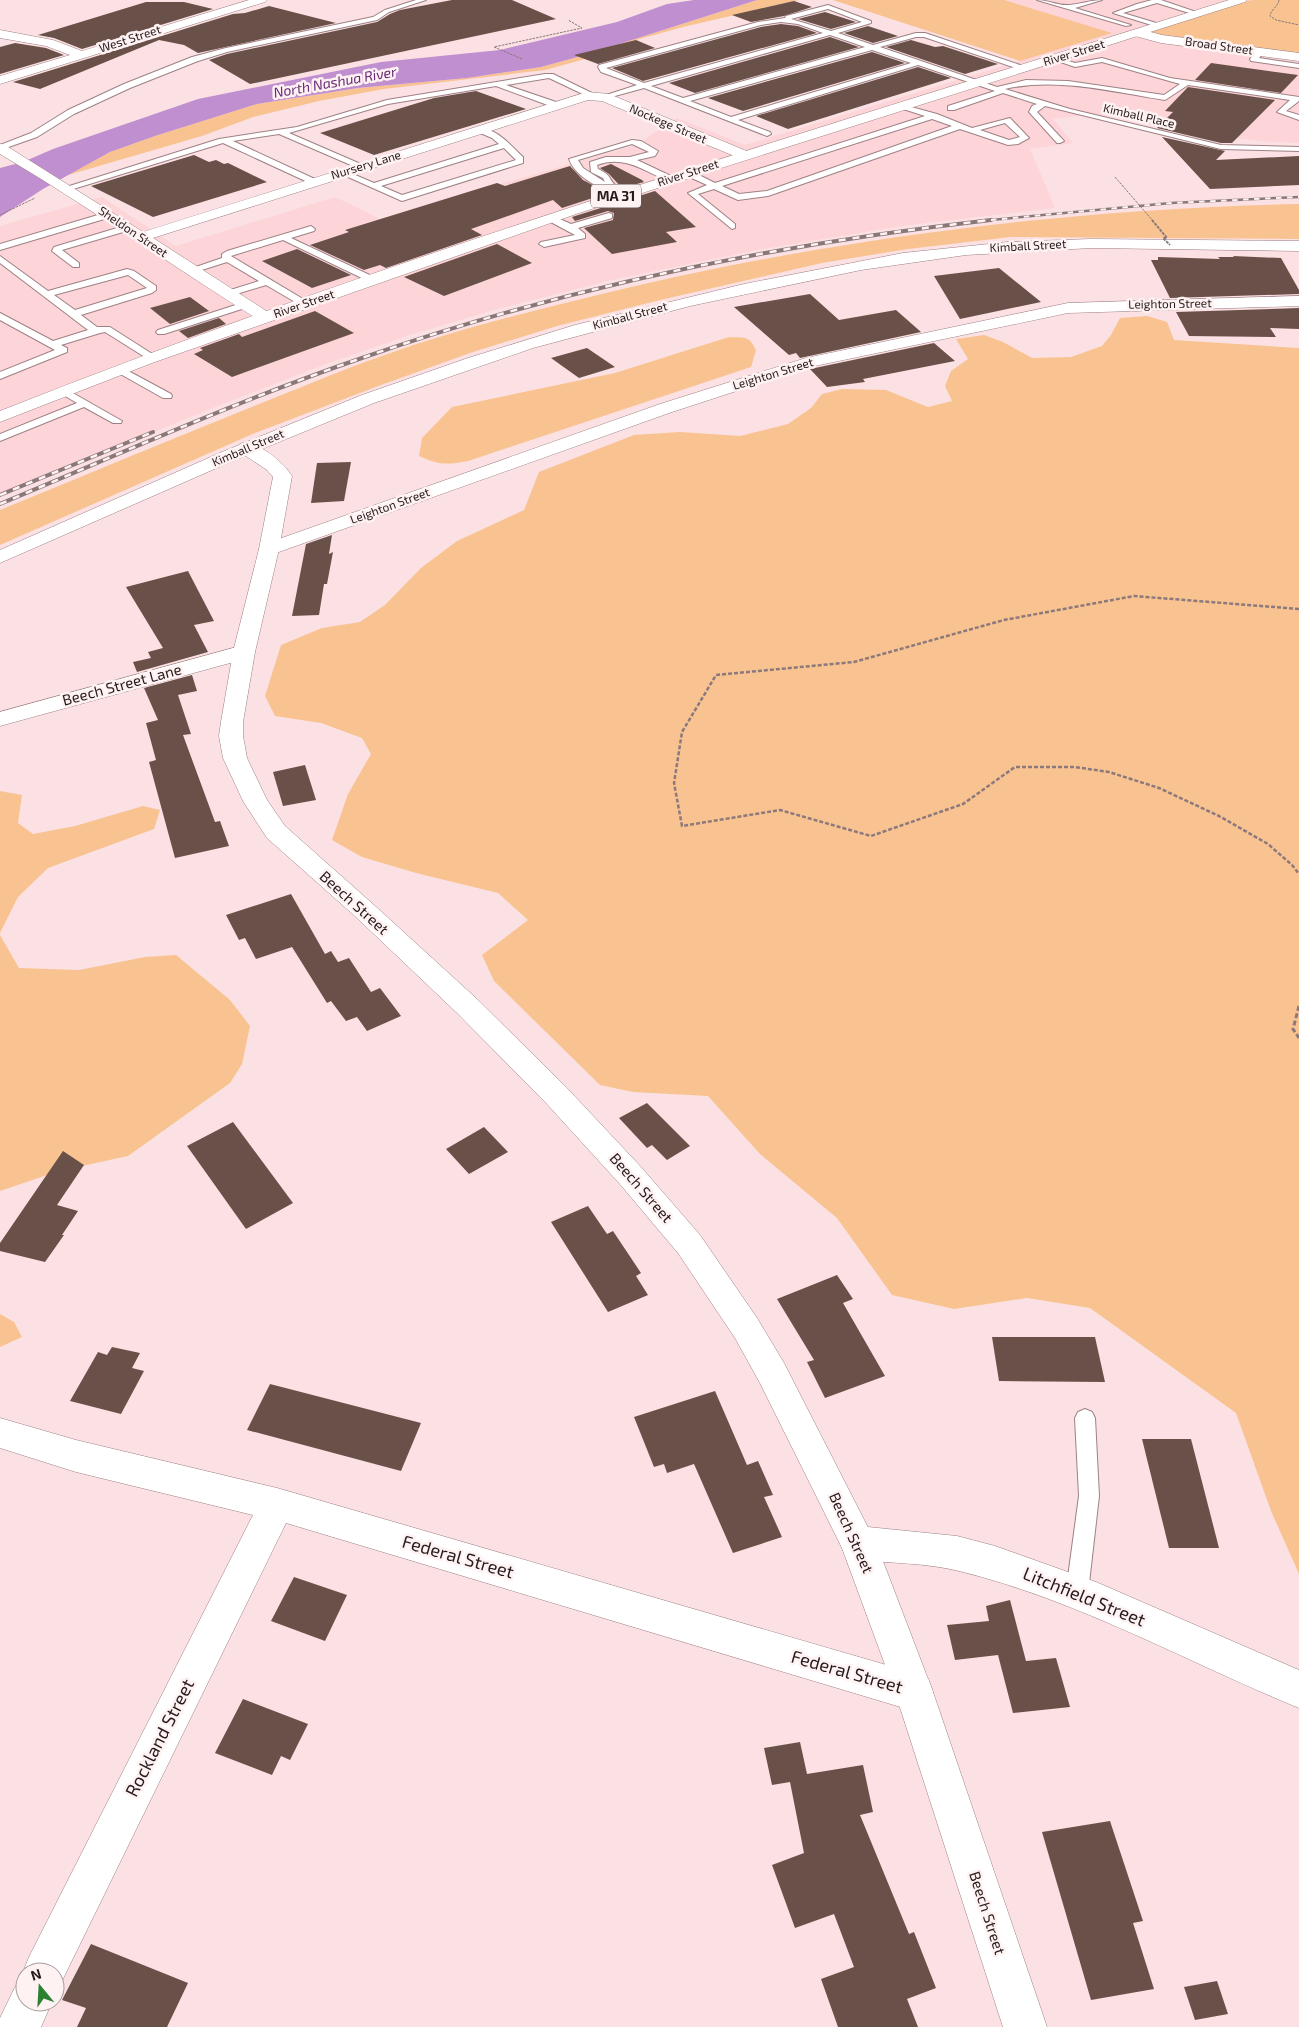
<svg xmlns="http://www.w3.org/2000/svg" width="1299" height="2027" font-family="'Exo 2',sans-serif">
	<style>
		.built { fill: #fdd4d8 }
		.green { fill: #f9c391 }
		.water { fill: #c08fd0 }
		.building { fill: #695149 }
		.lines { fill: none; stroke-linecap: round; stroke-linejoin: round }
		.service-casing { stroke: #9e8184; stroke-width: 2 }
		.minor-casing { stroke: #9e8184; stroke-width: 1 }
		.tertiary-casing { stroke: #9e8184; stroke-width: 1 }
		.secondary-casing { stroke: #9e8184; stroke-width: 1 }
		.trunk-casing { stroke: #9e8184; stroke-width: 1 }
		.path-far2 { stroke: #8c797b; stroke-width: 1; stroke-dasharray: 2.5 1; stroke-linecap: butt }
		.path-far1 { stroke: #8c797b; stroke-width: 2.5; stroke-dasharray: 4 2; stroke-linecap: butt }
		.path { stroke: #8c797b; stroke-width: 3; stroke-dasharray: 5 2.5; stroke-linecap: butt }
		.service { fill: #fff; fill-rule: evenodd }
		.minor { fill: #fff; fill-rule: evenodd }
		.tertiary { fill: #fff; fill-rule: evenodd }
		.secondary { fill: #fff; fill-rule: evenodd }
		.trunk { fill: #fff; fill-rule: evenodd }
		.rail-far1-casing { stroke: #8a7879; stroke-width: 2.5 }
		.rail-casing { stroke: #8a7879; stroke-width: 4 }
		.rail-far1 { stroke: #fff2f3; stroke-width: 2; stroke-dasharray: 5.5; stroke-linecap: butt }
		.rail { stroke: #fff2f3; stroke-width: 2.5; stroke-dasharray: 7; stroke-linecap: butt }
		.path-bridge-far1 { stroke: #8c797b; stroke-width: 1; stroke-dasharray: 2.5 1; stroke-linecap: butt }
		.path-bridge { stroke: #8c797b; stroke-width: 2; stroke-dasharray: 3 1; stroke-linecap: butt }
		.labels { text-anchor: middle; stroke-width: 5; stroke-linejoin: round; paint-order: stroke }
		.far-street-label { font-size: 12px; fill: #261b1c; stroke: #fff2f3 }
		.far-water-label { font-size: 14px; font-style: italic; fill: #652977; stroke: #fff2f3 }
		.shield { fill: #fff2f3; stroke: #675c5c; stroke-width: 1 }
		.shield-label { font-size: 14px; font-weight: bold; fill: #261b1c }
		.street-label { font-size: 15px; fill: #261b1c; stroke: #fff2f3 }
		.near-street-label { font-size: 18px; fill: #261b1c; stroke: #fff2f3 }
	</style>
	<rect width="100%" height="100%" fill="#fbe1e3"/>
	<path class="built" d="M834,0H1241L1299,57V143L1259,141L1221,136L1095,114L1053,119L1073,143L1030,149L1055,208L902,226L757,250L607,281L494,310L410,335L326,364L215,407L0,495V226L102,197L176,246L335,197L380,219L636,145L677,118L745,145L1020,61Z"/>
	<g class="green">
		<path d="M757,0H799L683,27L636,40L625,48L545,70L384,89L319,101L253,117L202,136L68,175L110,152L155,136L257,104L358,88L467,78L541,67L585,55Z"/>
		<path d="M833,0H1004L1112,33L1020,61Z"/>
		<path d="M1253,0H1299V57L1139,33L1231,3Z"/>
		<path d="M1299,204V239L1011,237L908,249L822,263L656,301L557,326L473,352L381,385L255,433L0,545V510C90,473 179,436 269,400C307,385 344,369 382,356C456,329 533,311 610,292C835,238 1067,209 1299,204Z"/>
		<path d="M1147,316L1167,322L1174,340L1299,348V1574L1271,1511L1236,1413L1090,1308L1027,1298L954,1309L892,1295L837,1218L760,1154L708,1096L633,1092L600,1085L494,981L482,955L528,920L498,893L416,873L362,857L332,840L348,794L371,754L362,738L321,723L275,716L265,696L281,645L322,628L360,622L385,605L421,568L457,541L524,510L539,472L634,435L680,432L740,436L788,424L811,408L822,394L842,389L886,390L928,407L952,401L945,386L951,371L968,359L956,339L984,335L1003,342L1032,358L1071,357L1102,346L1111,335L1120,318Z"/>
		<path d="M729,337C744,338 749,335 756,350L751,367L468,461C447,465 438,465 419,456L422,438L452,407L615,373Z"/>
		<path d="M0,791L22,795L18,823L33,834L75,826L143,806L160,810L154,829L48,868L18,897L0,933Z"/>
		<path d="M0,935L19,968L79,970L145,957L176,955L230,1000L250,1026L242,1064L230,1083L128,1156L59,1171L0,1191Z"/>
		<path d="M0,1314L14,1322L22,1337L0,1347Z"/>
	</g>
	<path class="water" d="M694,0H757L585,55L541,67L467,78L358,88L257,104L155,136L110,152L43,189L0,217V168L23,162L53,149L198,99L381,62L500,50L617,22L667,4Z"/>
	<g class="building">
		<path d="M452,0H512L556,19L250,84L209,60L227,54L377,22L390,14L400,10Z"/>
		<path d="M794,1L812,7L784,16L751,22L732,15Z"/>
		<path d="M146,2H184L213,9L82,49L54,38L38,35Z"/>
		<path d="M269,6L336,23L198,53L184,45L159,40L40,89L13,82L233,14L245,13Z"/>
		<path d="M825,12L856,22L831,29L798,19Z"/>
		<path d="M781,24L798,26L817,33L643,81L612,68L761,27Z"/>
		<path d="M868,26L898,36L873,43L844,33Z"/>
		<path d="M830,37L859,47L695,93L669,83Z"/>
		<path d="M636,40L655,48L598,64L574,55Z"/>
		<path d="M911,40L935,47L943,46L998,64L965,74L886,47Z"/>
		<path d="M15,43L46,48L64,55L0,74V47Z"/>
		<path d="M872,52L905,63L743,111L708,98Z"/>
		<path d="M1211,63L1298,75L1281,93L1195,80Z"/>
		<path d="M918,67L951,78L788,129L756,116Z"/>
		<path d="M1188,87L1275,100L1232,143H1221L1157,128L1173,112L1165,111Z"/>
		<path d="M476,91L526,109L374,155L320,133L434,98Z"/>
		<path d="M1162,137L1225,151L1216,160L1299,156V185L1210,189Z"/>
		<path d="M194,155L209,162L216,160L224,164L228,163L267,182L153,217L91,186Z"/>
		<path d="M611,164L642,180L644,182L622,188L609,174L600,168Z"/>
		<path d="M570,166L583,180L608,193L562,208L553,200L471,229L482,235L386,268L380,265L364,270L310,245L349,232L345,230L497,183L505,186Z"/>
		<path d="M655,191L696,227L666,232L677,242L612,254L584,228L613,220L614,213L608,211L575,221L572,217Z"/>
		<path d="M497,244L532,263L444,296L404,277Z"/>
		<path d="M297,249L351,275L312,288L262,261Z"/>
		<path d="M1233,256L1281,258L1299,290V294L1170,298L1151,260H1158V257L1220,259L1218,257H1234Z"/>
		<path d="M999,268L1041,302L960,319L934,276Z"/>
		<path d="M810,294L839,320L896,310L921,332L800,358L796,353L789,355L734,307Z"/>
		<path d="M190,297L209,311L170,324L150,308Z"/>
		<path d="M1299,308V329L1270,328L1276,337L1189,336L1176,312Z"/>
		<path d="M315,311L354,333L232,377L194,354L203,350L200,348L239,334L242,337Z"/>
		<path d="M219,318L226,324L188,338L179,331Z"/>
		<path d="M934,343L955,361L863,379L865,382L827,387L810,369Z"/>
		<path d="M587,348L615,367L579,378L551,358Z"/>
		<path d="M351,462L344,501L311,503L317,463Z"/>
		<path d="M332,535L329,554L333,552L327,584H324L319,615L292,616L306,544Z"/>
		<path d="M188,571L214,621L194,625L208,652L137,672L133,662L151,658L148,652L163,648L126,587Z"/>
		<path d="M192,675L197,691L178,695L191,734L183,735L215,822L220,821L229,846L175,858L149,762L156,760L146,723L158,720L144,688Z"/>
		<path d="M305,765L316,800L283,806L273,772Z"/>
		<path d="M291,894L325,954L331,951L338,962L349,958L371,992L380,988L401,1016L367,1031L357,1017L346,1021L331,1001L327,1003L292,947L256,959L245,938L239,940L226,915Z"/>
		<path d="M647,1103L690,1146L667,1160L652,1145L647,1148L619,1118Z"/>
		<path d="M233,1122L293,1203L246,1229L187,1146Z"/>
		<path d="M484,1127L508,1152L469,1174L446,1149Z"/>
		<path d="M63,1151L84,1165L57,1205L78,1211L62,1235H64L45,1262L0,1251V1243Z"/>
		<path d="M588,1206L607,1234L613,1231L641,1273L636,1276L648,1295L608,1312L551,1222Z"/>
		<path d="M837,1275L853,1299L843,1303L885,1376L825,1398L807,1362L814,1360L777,1299Z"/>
		<path d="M992,1337H1095L1105,1382L999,1381Z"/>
		<path d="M112,1347L140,1353L132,1368L144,1371L121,1414L70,1401L98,1352L107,1355Z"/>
		<path d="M270,1384L421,1423L401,1471L247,1430Z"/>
		<path d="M715,1391L747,1465L758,1461L773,1495L764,1497L782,1537L733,1553L694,1464L667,1473L664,1464L654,1467L634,1417Z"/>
		<path d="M1142,1439H1191L1219,1548H1169Z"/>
		<path d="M294,1577L347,1595L325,1641L271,1621Z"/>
		<path d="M1010,1600L1026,1661L1056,1658L1070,1707L1013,1713L998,1655L955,1660L947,1625L989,1621L986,1606Z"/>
		<path d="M243,1699L308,1724L290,1760L281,1756L272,1775L215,1753Z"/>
		<path d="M800,1742L807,1774L863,1765L873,1812L860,1815L909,1934L914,1932L936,1988L907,1999L918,2027H838L821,1979L854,1967L834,1914L795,1928L772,1865L804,1853L790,1782L772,1785L764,1748Z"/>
		<path d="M1110,1821L1143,1921L1133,1923L1154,1989L1091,2000L1042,1832Z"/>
		<path d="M91,1944L188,1983L167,2027H77L86,2008L62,2000Z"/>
		<path d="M1217,1981L1228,2014L1195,2020L1184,1987Z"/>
	</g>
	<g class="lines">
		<g class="service-casing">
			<g id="service">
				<path d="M416,0H426L389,12L377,20L227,52L198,61L130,88L74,114L37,137L0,150V145L31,133L68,110L124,84L192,57L226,48L373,17L385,10Z"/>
				<path d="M1037,0C1047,0 1059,6 1069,5C1081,4 1091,0 1102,0L1075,8L1131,25L1126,26Z"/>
				<path d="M1152,0H1161L1202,14L1199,16L1157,3L1123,13L1163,25L1164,26L1161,28L1113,13L1137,4Z"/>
				<path d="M828,5L871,21V23L838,33L873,45L916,33H925L1029,68L1022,70L924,37H916L880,47L997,87L1026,80L1068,81L1164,95L1180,84L1102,62L1075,67L1052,59L1056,57L1075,63L1102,58L1170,78L1299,97V101L1286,111L1299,115V120L1277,112L1290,100L1188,85L1165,100C1113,92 1057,77 1005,89L1070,109L1221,145L1299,147V151L1221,149L1045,106L1037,112L1064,141L1060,143H1057L1029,112L1032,106L1037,104L1003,93L954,110H948V106L995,91L918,65L738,120L770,132L771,134L767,136L644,88L604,99L600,97L637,85L601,72L598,67L599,65L758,22L785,18L786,16ZM828,9L862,22L831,31L791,19ZM781,22L798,24L823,33L644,83L606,68L761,25ZM830,35L865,47L683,98L651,86ZM872,50L911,63L731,117L690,101Z"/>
				<path d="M1257,50L1264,52L1259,58L1299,64V68L1251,61L1250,59Z"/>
				<path d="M545,74H553L596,95L589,97L549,78L506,85L559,103V107H553L496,86L388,104L289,133L363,165V169H360L279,134L233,141L317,180L318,182L314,185L223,143L70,190L63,188L219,139L297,127L387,100Z"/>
				<path d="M900,104L937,114L972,128L1010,118L1029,138L1018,144L1008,145L960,129L768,196L738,200L714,189L698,194L735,224V228L732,229L688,193L707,185L685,175V171H691L715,183L925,116L900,108ZM932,119L952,126L767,191L739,194L722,186ZM1005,123L1020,137L1009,140L980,130Z"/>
				<path d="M478,128C496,127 511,146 523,157V163L402,201L339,173L346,171L374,183L499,144L492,138L478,132ZM504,148L516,160L402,195L381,186Z"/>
				<path d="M632,140L641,141L658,151L655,156L637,160L673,177V181H667C644,170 623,155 597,165L598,169C613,176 607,178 617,187C620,190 625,191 628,194L624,197C605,191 576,179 569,159ZM632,144L649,152L630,157H606L590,162L591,172L603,178L605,182L583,168L578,160Z"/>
				<path d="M108,212L112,215L111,217L0,250V244Z"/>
				<path d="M609,213L612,214V218L578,228L585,234V238L544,247L539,244L541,242L575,235L547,220V216H553L571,224Z"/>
				<path d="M127,225L130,226V230L62,250L79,263V267H73L52,251L54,247Z"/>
				<path d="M311,226L315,229L314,231L291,238L376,278V282H370L283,240L231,256L308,302V306H302L266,285L230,296H224V292L259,281L227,262L189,274L184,271L222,258V254L227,251Z"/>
				<path d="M0,256L48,291L127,269L134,271L156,286V290L152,293L81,315L97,327H110L157,357L156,359H148L105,332L100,333L61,345L67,348V352L0,379V372L55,350L0,320V313L53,341L88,330L0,263ZM128,275L147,288L75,310L54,295Z"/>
				<path d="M245,302L248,303V307L164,334H158L156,332L158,330Z"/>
				<path d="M119,366L171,394L172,396L171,398H163L115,371L114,369Z"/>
				<path d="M64,388L122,421L121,423H113L84,407L0,441V434L77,403L60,393L59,391Z"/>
				<path d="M1085,1409L1092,1412L1095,1418L1099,1496L1088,1592L1085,1599L1077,1602L1069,1599L1066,1592L1079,1496L1075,1418L1078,1412Z"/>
			</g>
		</g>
		<g class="minor-casing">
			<g id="minor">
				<path d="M249,0H267L265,2L0,84V76L70,55L46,46L0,38V30L53,40L82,51Z"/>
				<path d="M1139,29L1162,35L1299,53V61L1161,43L1135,36L1133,33Z"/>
				<path d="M587,92L609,94L749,152L751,155L749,158H739L602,101L588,100L153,238L271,314L273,317L271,320H259C172,266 88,206 0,154V144L5,145L143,232Z"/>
				<path d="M1299,296V306L1068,313L810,367L672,412L276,553L269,555L262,553L259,549L262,545L660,404L806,358L1068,303Z"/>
				<path d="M244,645L252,647L255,652L252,657L0,726V712Z"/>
				<path d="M0,1418L76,1440L277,1488L914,1673L928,1678L933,1692L928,1706L914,1711L286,1523L59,1987L55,1989V1972H25V1978L23,1972L29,1957L253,1515L76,1472L0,1448Z"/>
				<path d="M858,1526L957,1536L995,1546L1096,1582L1299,1670V1708C1187,1662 1078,1600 959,1571C927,1563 891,1563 858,1560L845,1555L840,1543L845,1531Z"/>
				<path d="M25,1982V2002H52L41,2027H0V2018L15,1987Z"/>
			</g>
		</g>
		<g class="tertiary-casing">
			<path id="tertiary" d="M247,442C264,447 283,462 292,476L279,549L255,652L243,722V736L247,758L267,800L285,826L374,905L477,999L566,1087L641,1167L700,1235L757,1318L784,1363L876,1543L933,1692L1047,2027H1003L895,1692L842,1548L760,1383L735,1338L678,1253L619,1183L546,1103L457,1013L356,917L267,838L243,801L223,758L219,736L221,722L233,652L259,549L273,477L267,470L240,452L238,448L240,444Z"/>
		</g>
		<g class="secondary-casing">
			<path id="secondary" d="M1091,239L1299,241V251L1091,248L966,255L861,270L690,306L533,348L374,403L235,460L0,563V550L222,452L362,395L468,358L575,325L744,284L903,253L1008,242Z"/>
		</g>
		<g class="trunk-casing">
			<path id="trunk" d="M1229,0H1247L1245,2L579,213L152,363L0,422V411C402,252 817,129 1229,0Z"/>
		</g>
		<g class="path-far2">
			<path d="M1279,0C1278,7 1271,9 1270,16L1276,20L1299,25"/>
			<path d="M522,59L494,47L582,28L568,20"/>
			<path d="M0,215L35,198"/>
		</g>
		<path class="path-far1" d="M1299,609L1134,596L1004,620L854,662L716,675L682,732L674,783L682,826L780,810L871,836L963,804L1015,767H1075L1109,772L1159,788L1219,816L1268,844L1292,865L1299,874"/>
		<path class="path" d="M1299,1006L1293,1029L1299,1038"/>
		<use href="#service" class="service"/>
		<use href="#minor" class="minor"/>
		<use href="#tertiary" class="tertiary"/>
		<use href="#secondary" class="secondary"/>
		<use href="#trunk" class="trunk"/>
		<g class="rail-far1-casing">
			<path id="rail-far1" d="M980,221L1171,203L1299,197"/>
		</g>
		<g class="rail-casing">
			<g id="rail">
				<path d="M0,495L153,432"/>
				<path d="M0,504C120,454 239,400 362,358C565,287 778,244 991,220"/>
			</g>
		</g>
		<use href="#rail-far1" class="rail-far1"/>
		<use href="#rail" class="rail"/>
		<path class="path-bridge-far1" d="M1115,177L1153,221"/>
		<path class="path-bridge" d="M1152,220L1167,238H1163L1170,245"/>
	</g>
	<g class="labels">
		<g class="far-street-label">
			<text transform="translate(130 39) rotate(-18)" y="4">West Street</text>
			<text transform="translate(1219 46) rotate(8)" y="4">Broad Street</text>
			<text transform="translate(1074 53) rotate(-17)" y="4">River Street</text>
			<text transform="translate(1139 116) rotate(13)" y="4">Kimball Place</text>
			<text transform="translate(668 124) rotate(23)" y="4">Nockege Street</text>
			<text transform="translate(366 165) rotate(-17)" y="4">Nursery Lane</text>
			<text transform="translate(688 173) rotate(-18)" y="4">River Street</text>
			<text transform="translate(133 232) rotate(34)" y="4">Sheldon Street</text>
			<text transform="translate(1028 246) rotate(-3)" y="4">Kimball Street</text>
			<text transform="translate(304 304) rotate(-19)" y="4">River Street</text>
			<text transform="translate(1170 304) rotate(-1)" y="4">Leighton Street</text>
			<text transform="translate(630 316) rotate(-15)" y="4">Kimball Street</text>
			<text transform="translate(773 374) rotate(-17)" y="4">Leighton Street</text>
			<text transform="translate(248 448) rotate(-23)" y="4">Kimball Street</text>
			<text transform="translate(390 506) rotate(-20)" y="4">Leighton Street</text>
		</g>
		<g class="far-water-label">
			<text transform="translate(335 82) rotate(-10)" y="5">North Nashua River</text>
		</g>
		<rect class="shield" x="591" y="184.5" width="50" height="23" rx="4"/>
		<g class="shield-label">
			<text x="616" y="201">MA 31</text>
		</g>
		<g class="street-label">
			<text transform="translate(122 685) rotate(-15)" y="5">Beech Street Lane</text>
			<text transform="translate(354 903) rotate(42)" y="5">Beech Street</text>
			<text transform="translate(641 1188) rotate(49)" y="5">Beech Street</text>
			<text transform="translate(851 1533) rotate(66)" y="5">Beech Street</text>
			<text transform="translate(987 1913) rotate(72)" y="5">Beech Street</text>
		</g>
		<g class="near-street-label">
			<text transform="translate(458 1557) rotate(16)" y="6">Federal Street</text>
			<text transform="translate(1084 1597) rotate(22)" y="6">Litchfield Street</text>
			<text transform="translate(847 1672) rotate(16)" y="6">Federal Street</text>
			<text transform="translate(160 1738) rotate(-63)" y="6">Rockland Street</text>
		</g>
	</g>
	<g transform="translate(40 1987) rotate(342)"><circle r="24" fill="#fff2f3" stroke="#a89c9d"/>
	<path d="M0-4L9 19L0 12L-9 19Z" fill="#2a8231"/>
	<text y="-8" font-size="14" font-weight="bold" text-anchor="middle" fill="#261b1c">N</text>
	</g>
</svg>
